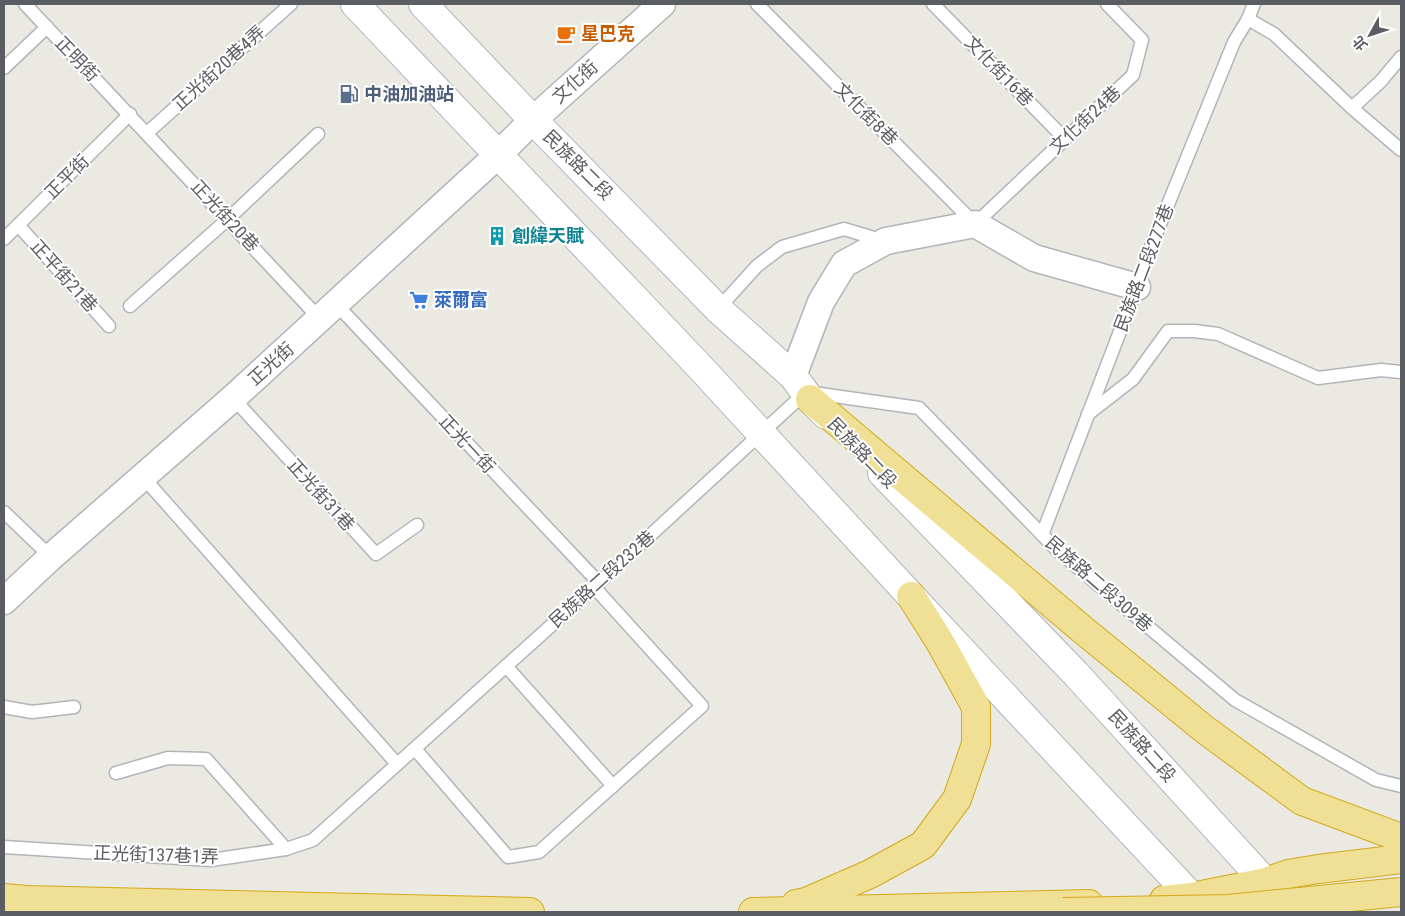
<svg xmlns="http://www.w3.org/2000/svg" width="1405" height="916" font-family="'Roboto Condensed','Noto Sans TC',sans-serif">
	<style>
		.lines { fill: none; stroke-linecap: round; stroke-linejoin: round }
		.service-casing { stroke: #b3b4b8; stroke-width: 15 }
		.minor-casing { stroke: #b3b4b8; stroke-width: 29 }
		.secondary-casing { stroke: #b1b4b8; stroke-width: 30 }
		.motorway-casing { stroke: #d3a91a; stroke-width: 30 }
		.service { stroke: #fff; stroke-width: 12 }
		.minor { stroke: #fff; stroke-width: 26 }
		.secondary { stroke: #fff; stroke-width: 28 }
		.motorway { stroke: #f0e095; stroke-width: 28 }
		.motorway-bridge-casing { stroke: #d3a91a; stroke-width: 30; stroke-linecap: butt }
		.motorway-bridge { stroke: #f0e095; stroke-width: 28 }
		.labels { text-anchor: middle; stroke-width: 4; stroke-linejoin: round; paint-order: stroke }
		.food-label { font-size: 18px; font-weight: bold; fill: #c56008; stroke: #fff; text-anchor: start }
		.street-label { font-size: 18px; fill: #5a5d61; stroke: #fff }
		.service-label { font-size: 18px; font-weight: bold; fill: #4e5e75; stroke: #fff; text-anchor: start }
		.culture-label { font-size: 18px; font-weight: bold; fill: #0d838f; stroke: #fff; text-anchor: start }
		.shop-label { font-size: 18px; font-weight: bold; fill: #366cbe; stroke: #fff; text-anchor: start }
	</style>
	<rect width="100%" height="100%" fill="#ebeae2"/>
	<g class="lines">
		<g class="service-casing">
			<g id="service">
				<path d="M25,4L320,319"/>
				<path d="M757,4L975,224L1133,75L1142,40L1107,4"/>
				<path d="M933,4L1064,138"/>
				<path d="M1248,19L1274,34L1352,108L1401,150"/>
				<path d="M4,68L47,27"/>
				<path d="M1352,108L1381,81L1401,57"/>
				<path d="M147,133L291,4"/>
				<path d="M18,225L109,326"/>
				<path d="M4,239L130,114"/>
				<path d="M336,304L599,583"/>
				<path d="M130,306L228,219L318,134"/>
				<path d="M718,309L757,266L782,247L844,229L884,241"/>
				<path d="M233,398L376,554L417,525"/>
				<path d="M1088,414L1133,379L1168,331H1194L1218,334L1318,378L1381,370L1401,372"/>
				<path d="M143,477L397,764"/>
				<path d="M4,512L51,557"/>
				<path d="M1042,535L1137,287L1154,239L1234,42L1248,19L1254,4"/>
				<path d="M506,666L613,786"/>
				<path d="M4,707L32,712L74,707"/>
				<path d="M415,749L508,857L539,852L702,706L594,587"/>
				<path d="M116,773L168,758L206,759L286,849"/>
				<path d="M4,847L211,860L286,849L313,840L594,587L806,392L919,408L1057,550L1235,700L1376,780L1401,786"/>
			</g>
		</g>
		<g class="minor-casing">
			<g id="minor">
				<path d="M793,376L821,302L844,264L886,241L975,224L1034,258L1137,287"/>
				<path d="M4,601L51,557L233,398L499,154L533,120L662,4"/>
			</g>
		</g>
		<g class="secondary-casing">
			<g id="secondary">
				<path d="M355,4L699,366L911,596L1205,911"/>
				<path d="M423,4L533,120L718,309L793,376L810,399L826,415"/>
				<path d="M882,473L1076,674L1280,898"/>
			</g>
		</g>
		<g class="motorway-casing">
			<g id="motorway">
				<path d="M810,399L1083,630L1204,729L1302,801L1401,838"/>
				<path d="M4,898L26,900L530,912"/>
				<path d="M1164,900L1192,897L1266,882L1288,874L1318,869L1401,859"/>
				<path d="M796,904L806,902L870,874L923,845L957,799L976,744V707L940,642L911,596"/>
				<path d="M753,912L1089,904"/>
			</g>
		</g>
		<use href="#service" class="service"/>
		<use href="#minor" class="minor"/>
		<use href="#secondary" class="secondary"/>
		<use href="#motorway" class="motorway"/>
		<g class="motorway-bridge-casing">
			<path id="motorway-bridge" d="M1063,912L1228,909L1401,892"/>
		</g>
		<use href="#motorway-bridge" class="motorway-bridge"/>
	</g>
	<defs>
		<g id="cafe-bare" transform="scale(1.5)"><path d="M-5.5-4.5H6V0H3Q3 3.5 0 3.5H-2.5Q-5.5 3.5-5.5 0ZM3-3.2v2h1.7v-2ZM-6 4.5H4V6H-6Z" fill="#e8710a" stroke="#fff" stroke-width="2.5" paint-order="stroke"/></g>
		<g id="fuel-bare" transform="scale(1.5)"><path d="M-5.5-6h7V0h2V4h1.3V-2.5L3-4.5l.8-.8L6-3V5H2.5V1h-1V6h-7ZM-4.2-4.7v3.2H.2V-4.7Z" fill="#5c6f8a" stroke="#fff" stroke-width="2.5" paint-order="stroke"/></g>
		<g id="building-bare" transform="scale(1.5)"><path d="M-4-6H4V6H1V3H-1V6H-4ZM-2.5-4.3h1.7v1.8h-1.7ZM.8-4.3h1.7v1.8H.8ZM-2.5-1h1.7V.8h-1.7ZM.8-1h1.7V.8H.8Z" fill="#0f9aa8" stroke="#fff" stroke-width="2.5" paint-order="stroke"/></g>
		<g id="supermarket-bare" transform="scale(1.5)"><path d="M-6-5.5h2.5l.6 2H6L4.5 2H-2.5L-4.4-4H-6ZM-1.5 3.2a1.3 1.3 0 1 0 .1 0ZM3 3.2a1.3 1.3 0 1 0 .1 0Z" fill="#3f7fe0" stroke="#fff" stroke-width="2.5" paint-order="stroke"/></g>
	</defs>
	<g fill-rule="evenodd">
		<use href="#cafe-bare" x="566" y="34"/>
		<use href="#fuel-bare" x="349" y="94"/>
		<use href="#building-bare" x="497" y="236"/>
		<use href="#supermarket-bare" x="419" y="300"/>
	</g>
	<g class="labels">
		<g class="food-label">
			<text x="581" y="40">星巴克</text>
		</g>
		<g class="street-label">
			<text transform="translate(77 59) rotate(46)" y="6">正明街</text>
			<text transform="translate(219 68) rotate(-42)" y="6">正光街20巷4弄</text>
			<text transform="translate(999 71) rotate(46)" y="6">文化街16巷</text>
			<text transform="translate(575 82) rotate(-42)" y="6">文化街</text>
			<text transform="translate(866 114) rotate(45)" y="6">文化街8巷</text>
			<text transform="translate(1085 120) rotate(-43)" y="6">文化街24巷</text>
			<text transform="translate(578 165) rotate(45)" y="6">民族路二段</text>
			<text transform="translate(67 177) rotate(-45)" y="6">正平街</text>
			<text transform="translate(225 216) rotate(47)" y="6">正光街20巷</text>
			<text transform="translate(1144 268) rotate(-69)" y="6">民族路二段277巷</text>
			<text transform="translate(64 276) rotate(48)" y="6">正平街21巷</text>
			<text transform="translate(271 364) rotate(-42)" y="6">正光街</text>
			<text transform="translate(467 444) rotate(47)" y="6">正光一街</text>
			<text transform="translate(862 453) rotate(46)" y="6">民族路二段</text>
			<text transform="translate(321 495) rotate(48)" y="6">正光街31巷</text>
			<text transform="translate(602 579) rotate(-42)" y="6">民族路二段232巷</text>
			<text transform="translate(1099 584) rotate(41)" y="6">民族路二段309巷</text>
			<text transform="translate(1142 746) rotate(48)" y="6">民族路二段</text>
			<text transform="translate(156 855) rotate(2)" y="6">正光街137巷1弄</text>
		</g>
		<g class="service-label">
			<text x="364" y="100">中油加油站</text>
		</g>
		<g class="culture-label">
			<text x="512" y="242">創緯天賦</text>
		</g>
		<g class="shop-label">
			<text x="434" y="306">萊爾富</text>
		</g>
	</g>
	<rect width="1405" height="916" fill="none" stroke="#5a5d61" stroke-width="10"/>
	<g transform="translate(1370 35) rotate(230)" stroke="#ffffff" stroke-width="4" paint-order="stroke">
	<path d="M0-4L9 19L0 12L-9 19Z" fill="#5a5d61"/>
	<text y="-8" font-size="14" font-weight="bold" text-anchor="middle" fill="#5a5d61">北</text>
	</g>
</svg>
